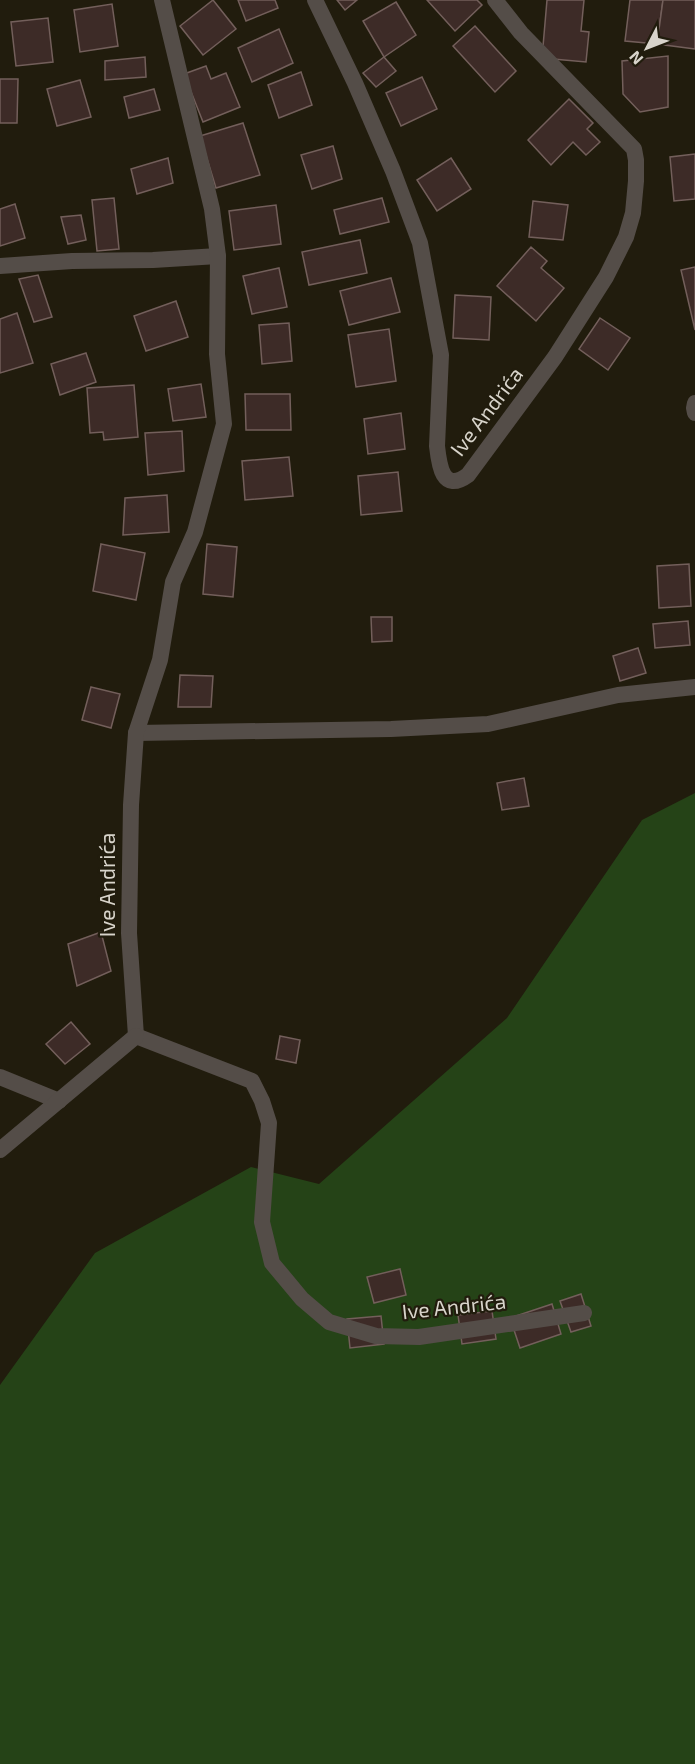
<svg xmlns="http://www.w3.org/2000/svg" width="695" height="1764" font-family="'Exo 2',sans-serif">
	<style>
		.green { fill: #254317 }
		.building { fill: #3d2b27; stroke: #735f5b; stroke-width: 1.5 }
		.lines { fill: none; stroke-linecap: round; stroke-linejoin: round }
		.minor { stroke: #544d48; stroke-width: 16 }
		.labels { text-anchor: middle; stroke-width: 4.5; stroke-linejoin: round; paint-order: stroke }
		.street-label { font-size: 21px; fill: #d8d4cb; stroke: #211c0d }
	</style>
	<rect width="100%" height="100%" fill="#211c0d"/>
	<path class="green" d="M695,793V1764H0V1385L95,1253L251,1167L319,1184L507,1018L642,820Z"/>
	<g class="building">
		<path d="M213,0L236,29L203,55L180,26Z"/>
		<path d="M238,0H275L278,8L246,21Z"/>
		<path d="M337,0H357L345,10Z"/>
		<path d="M427,0H477L482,5L455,31Z"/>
		<path d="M547,0H584L581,31L589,32L586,62L542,58Z"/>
		<path d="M630,0H663L657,44L625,41Z"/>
		<path d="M663,0H695V49L657,44Z"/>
		<path d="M396,2L416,35L384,57L363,21Z"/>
		<path d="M112,4L118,46L80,52L74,10Z"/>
		<path d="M48,18L53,62L16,66L11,22Z"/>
		<path d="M475,26L516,71L495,92L453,46Z"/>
		<path d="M279,29L293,63L252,82L238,48Z"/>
		<path d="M668,56V107L640,112L623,94L622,61Z"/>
		<path d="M145,57L146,77L105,80V61Z"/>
		<path d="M384,57L396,71L376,87L363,73Z"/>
		<path d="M206,66L211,79L226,73L240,107L203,122L184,74Z"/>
		<path d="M301,72L312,105L279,118L268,85Z"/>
		<path d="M422,77L437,109L401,126L386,93Z"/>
		<path d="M0,79H18L17,123H0Z"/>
		<path d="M80,80L91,117L57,126L47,89Z"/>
		<path d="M154,89L160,110L129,118L124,97Z"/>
		<path d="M569,99L593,123L587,129L600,142L586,155L573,142L551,165L528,140Z"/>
		<path d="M243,123L260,175L216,188L200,136Z"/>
		<path d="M333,146L342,179L312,189L301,155Z"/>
		<path d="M695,154V199L674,201L670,157Z"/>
		<path d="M168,158L173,183L137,194L131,169Z"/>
		<path d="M451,158L471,189L437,211L417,180Z"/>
		<path d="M114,198L119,249L97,251L92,200Z"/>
		<path d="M382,198L389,222L340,234L334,210Z"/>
		<path d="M533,201L568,205L563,240L529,237Z"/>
		<path d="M15,204L25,238L0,246V209Z"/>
		<path d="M276,205L281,244L234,250L229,211Z"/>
		<path d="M81,215L86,240L68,244L61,217Z"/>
		<path d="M360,240L367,273L309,285L302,252Z"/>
		<path d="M531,247L547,261L541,268L564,288L536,321L497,286Z"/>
		<path d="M695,267V330L681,270Z"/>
		<path d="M279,268L287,307L252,314L243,276Z"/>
		<path d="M38,275L52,317L34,322L19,279Z"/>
		<path d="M391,278L400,312L349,325L340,291Z"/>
		<path d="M455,295L491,297L489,340L453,338Z"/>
		<path d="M176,301L188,337L146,351L134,316Z"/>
		<path d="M17,313L33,363L0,373V319Z"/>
		<path d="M600,318L630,338L608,370L579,349Z"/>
		<path d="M289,323L292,361L262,364L259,325Z"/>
		<path d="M389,329L396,381L356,387L348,335Z"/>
		<path d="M86,353L96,382L60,395L51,364Z"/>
		<path d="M201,384L206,417L173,421L168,389Z"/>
		<path d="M134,385L138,437L104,440L103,432L90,433L87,388Z"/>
		<path d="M245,394H290L291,430H246Z"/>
		<path d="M401,413L405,449L368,454L364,419Z"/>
		<path d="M182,431L184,471L148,475L145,433Z"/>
		<path d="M289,457L293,496L245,500L242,461Z"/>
		<path d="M398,472L402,511L361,515L358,476Z"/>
		<path d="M167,495L169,532L123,535L125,498Z"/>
		<path d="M101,544L145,553L136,600L93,591Z"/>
		<path d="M207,544L237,547L233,597L203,594Z"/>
		<path d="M689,564L691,606L659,608L657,566Z"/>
		<path d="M371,617H392V641L372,642Z"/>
		<path d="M688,621L690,645L655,648L653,624Z"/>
		<path d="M638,648L646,673L620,681L613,656Z"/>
		<path d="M180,675L213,676L211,707H178Z"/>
		<path d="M91,687L120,694L111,728L82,720Z"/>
		<path d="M524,778L529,806L502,810L497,783Z"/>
		<path d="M101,932L111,971L77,986L68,944Z"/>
		<path d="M71,1022L90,1044L65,1064L46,1044Z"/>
		<path d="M280,1036L300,1040L296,1063L276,1059Z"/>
		<path d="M400,1269L406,1295L374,1303L367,1277Z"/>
		<path d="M581,1294L591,1326L571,1332L560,1301Z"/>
		<path d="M552,1304L561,1334L520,1348L510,1318Z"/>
		<path d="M492,1311L496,1339L462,1344L458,1315Z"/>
		<path d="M381,1316L384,1344L350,1348L347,1319Z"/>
	</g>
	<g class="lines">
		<g class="minor">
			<path d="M315,0L355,83L393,171L420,243L441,355L437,446C439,464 442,494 468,475L555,357L606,277L626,237L633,213L636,181V160L634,149L521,33L495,0"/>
			<path d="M0,266L72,261L153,260L218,256"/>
			<path d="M695,403L694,408L695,413"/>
			<path d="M136,733L391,729L488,724L618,695L695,687"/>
			<path d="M136,1036L129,933L131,805L136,733L160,660L173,582L195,532L224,424L217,354L218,256L212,209L162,0"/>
			<path d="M136,1036L252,1081L262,1101L269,1123L262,1222L272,1263L302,1299L329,1322L376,1336L419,1337L584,1313"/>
			<path d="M0,1077L59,1101"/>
			<path d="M0,1150L136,1036"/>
		</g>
	</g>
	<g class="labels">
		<g class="street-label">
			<text transform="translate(487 412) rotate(-53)" y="7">Ive Andrića</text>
			<text transform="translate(108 885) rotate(-90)" y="7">Ive Andrića</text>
			<text transform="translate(454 1307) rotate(-6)" y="7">Ive Andrića</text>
		</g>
	</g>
	<g transform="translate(647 48) rotate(228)" stroke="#211c0d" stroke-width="4.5" paint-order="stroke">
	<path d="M0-4.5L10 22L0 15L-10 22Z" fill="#d8d4cb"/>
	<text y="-9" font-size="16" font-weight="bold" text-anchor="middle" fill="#d8d4cb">N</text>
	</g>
</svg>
